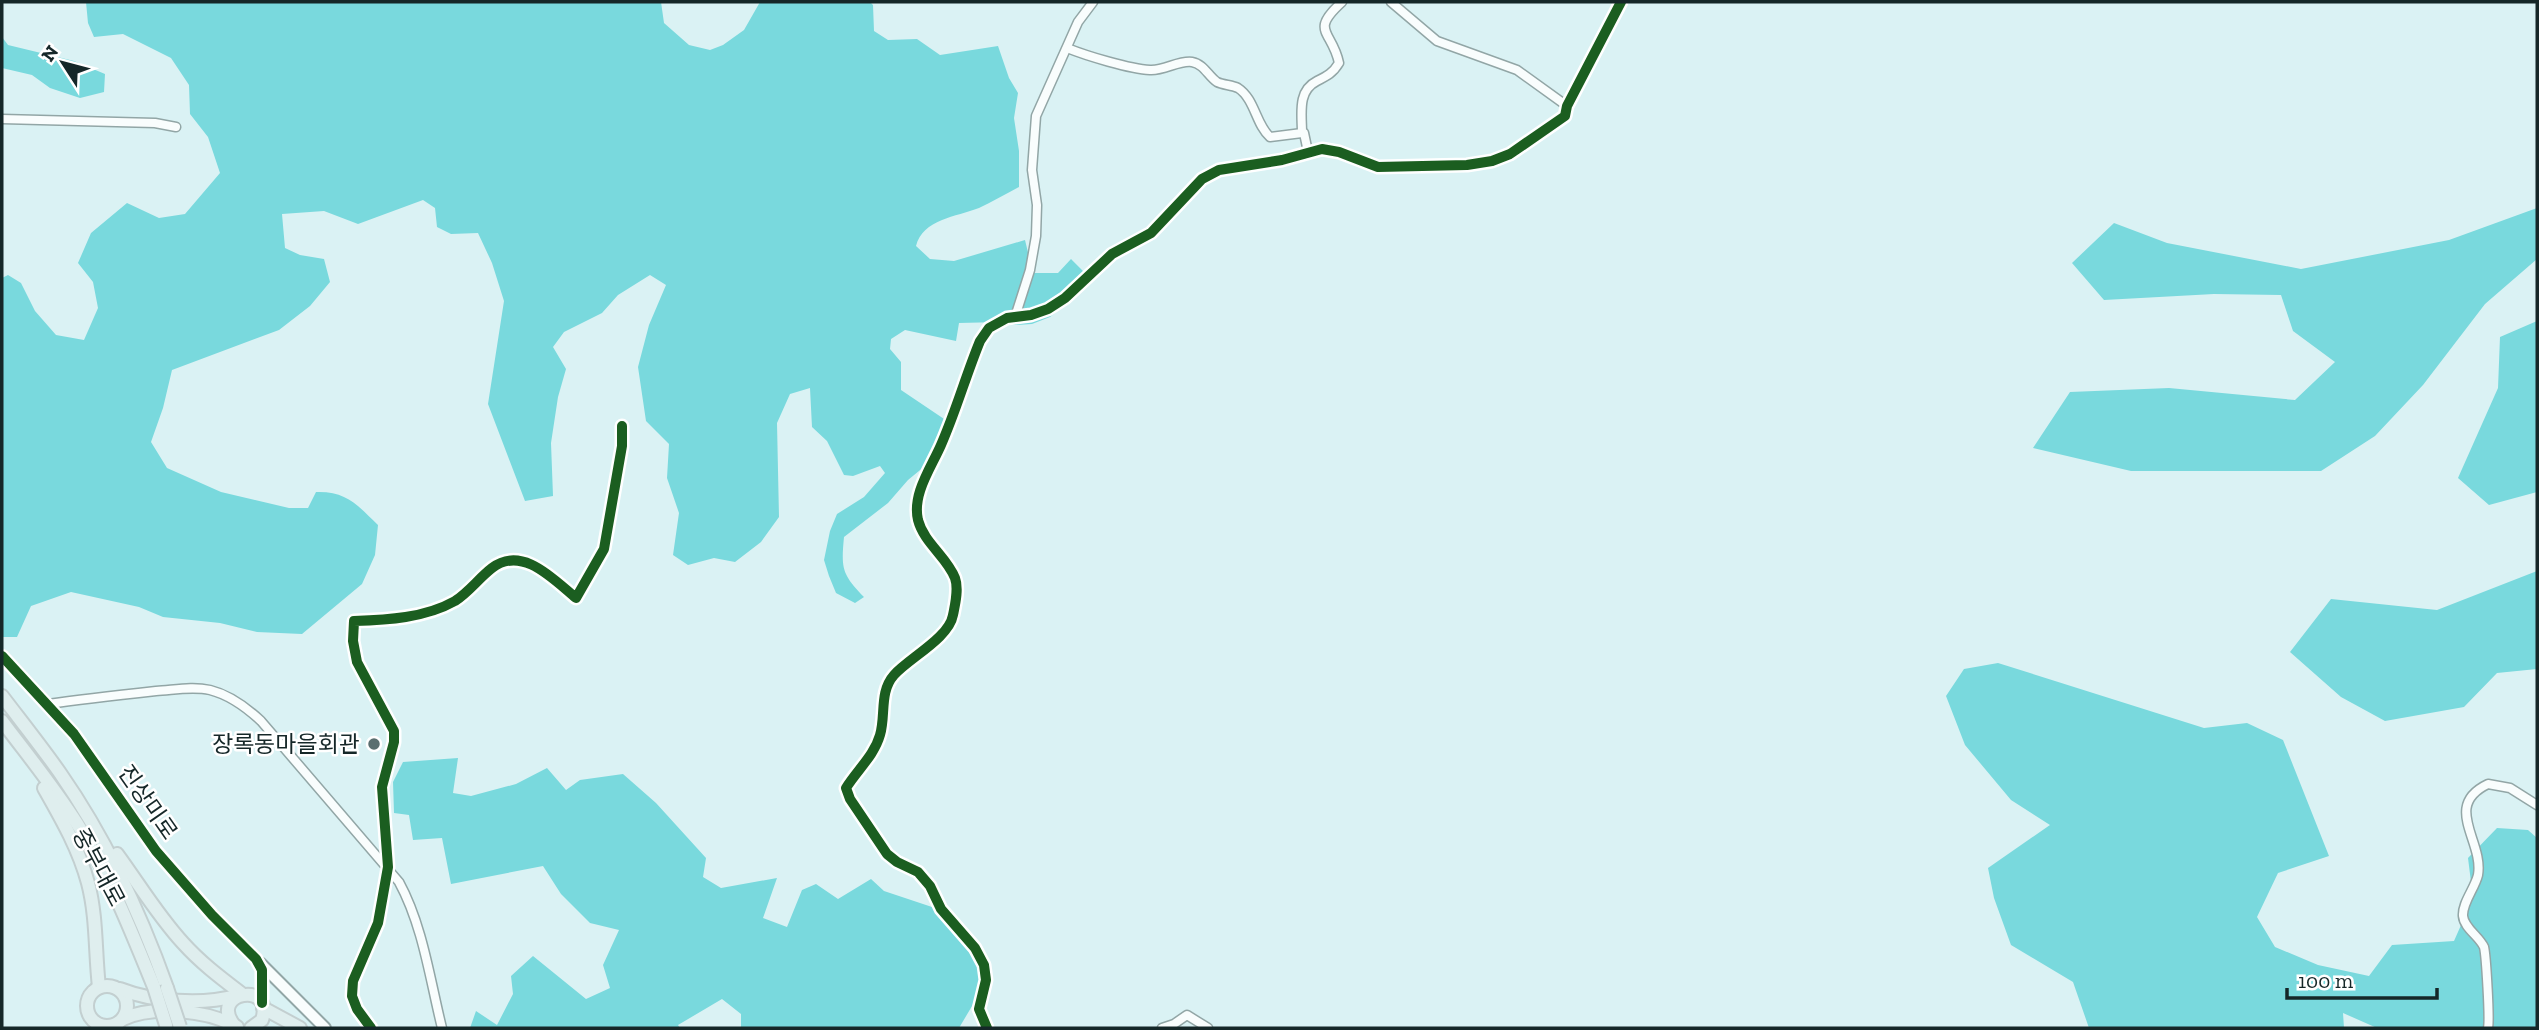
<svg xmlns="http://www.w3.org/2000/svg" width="2539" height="1030" font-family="'Zilla Slab','Noto Sans KR',serif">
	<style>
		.forest { fill: #79d9dd }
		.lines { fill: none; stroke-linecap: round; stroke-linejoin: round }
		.street-casing { stroke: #92a6a6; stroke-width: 11 }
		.secondary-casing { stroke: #92a6a6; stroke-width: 14 }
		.primary-casing { stroke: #c3cfd0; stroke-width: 16 }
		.street { stroke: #f9fdfd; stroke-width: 8 }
		.secondary { stroke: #f9fdfd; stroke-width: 10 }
		.primary { stroke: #dfeeee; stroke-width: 12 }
		.primary-bridge-casing { stroke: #c3cfd0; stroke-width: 16; stroke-linecap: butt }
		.primary-bridge { stroke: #dfeeee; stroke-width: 12 }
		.cycleway-casing { stroke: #fff; stroke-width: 15 }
		.cycleway { stroke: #1b5e20; stroke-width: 10 }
		.poi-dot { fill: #5a6e6f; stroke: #fff; stroke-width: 2.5 }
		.labels { text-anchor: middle; stroke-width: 5; stroke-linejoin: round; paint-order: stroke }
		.poi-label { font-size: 23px; fill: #152728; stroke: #fff; text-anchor: end }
		.street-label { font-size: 23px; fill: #152728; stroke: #fff }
	</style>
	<rect width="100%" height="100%" fill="#daf2f4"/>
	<g class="forest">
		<path d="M86,2H661L664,23L689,45L710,50L723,45L744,30L760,2H870L873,5L874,31L888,40L917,39L940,55L998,46L1009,78L1018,93L1014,118L1019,151V187C1006,194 992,202 979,208C956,217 923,219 916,246L930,259L954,261L1025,240L1033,273H1058L1071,259L1083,271L1084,289L1050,317L1032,324L1015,325L1000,322L959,323L956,341L905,330L891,339L890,349L901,362V390L953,425L942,452L908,480L888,503L844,537C841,569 842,574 864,597L855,603L836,593L829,576L824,560L830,531L837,514L864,497L885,473L880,466L853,476L844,475L827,441L812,427L810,388L790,394L777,423L779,517L761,542L735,562L714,558L688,565L673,555L679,513L667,478L669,444L646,421L638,367L649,325L666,285L650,275L618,295L602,313L564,332L553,347L566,369L558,397L551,443L553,496L525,501L488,404L504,301L492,263L478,233L451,234L437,227L435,208L423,200L358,224L324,211L282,214L285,248L300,255L324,259L330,282L310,306L279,330L172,370L163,408L151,442L167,468L221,492L289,508H308L316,492C347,491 357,505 378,525L375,555L362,584L302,634L257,632L220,623L163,617L139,607L71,592L31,606L17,637H2V278L8,275L21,283L35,311L56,335L84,340L98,308L93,282L78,263L91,233L127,203L159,218L185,214L220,173L208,137L190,114L189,85L171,58L123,34L94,37L88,23Z"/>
		<path d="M2,37L8,45L74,61L105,74L104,92L80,98L50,88L32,75L2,68Z"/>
		<path d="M2537,208V259L2485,304L2423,385L2375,436L2321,471H2131L2033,448L2070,392L2169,388L2295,400L2335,362L2293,331L2281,295L2214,294L2104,300L2072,263L2114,223L2167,243L2301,269L2449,240Z"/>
		<path d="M2537,321V492L2489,505L2458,478L2498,388L2500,337Z"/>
		<path d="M2537,571V669L2497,673L2464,707L2385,721L2341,697L2290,652L2331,599L2437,610Z"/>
		<path d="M1998,663L2204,728L2247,723L2283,740L2329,856L2278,873L2257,917L2275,947L2318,965L2369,976L2392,945L2454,941L2473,898L2468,858L2497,828L2528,830L2537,838V1028H2377L2343,1013L2344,1028H2089L2073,982L2011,945L1994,898L1988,868L2050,825L2011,800L1965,745L1946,696L1964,669Z"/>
		<path d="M458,758L453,793L471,796L516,784L547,768L566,790L580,780L623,774L656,803L706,858L703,877L721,888L777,878L763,918L787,927L802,890L816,884L838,899L871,879L884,891L938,909L960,933L983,965L975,1001L959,1028H741V1014L722,999L678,1025L680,1028H470L476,1011L497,1025L513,994L511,976L533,956L586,999L610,988L603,965L619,930L590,923L561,894L543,866L451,884L442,838L413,840L409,815L394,813L393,782L403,762Z"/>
	</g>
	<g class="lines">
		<g class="street-casing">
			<g id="street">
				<path d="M1391,2L1437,41L1517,70L1567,106"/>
				<path d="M1067,48C1087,56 1130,69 1150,70C1164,71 1179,60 1192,62C1204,64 1208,76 1217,82C1223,85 1232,85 1238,88C1255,99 1256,125 1270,137L1302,133"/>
				<path d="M2,119L155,123L176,127"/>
				<path d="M1308,152L1304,133H1302C1302,114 1297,91 1317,81C1327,76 1333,73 1339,63C1332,30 1309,32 1342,2"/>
				<path d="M1015,317L1030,270L1036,236L1037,205L1032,170L1036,116L1078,22L1093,2"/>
				<path d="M48,704C84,699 120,695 156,691C174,690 192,686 210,690C230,695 246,707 261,721L399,882C423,926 430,980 442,1028"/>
				<path d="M371,1028L357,1009L352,996L353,981L378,923L388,867L382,787L394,742V731L357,662L353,641L354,621C387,620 425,618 455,601C469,592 479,578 492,568C522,545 553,579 576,598L604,549L622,446V426"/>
				<path d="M987,1028L979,1009L986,980L984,965L975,948L941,909L930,886L918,872L897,862L887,854L850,799L846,788C857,770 874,756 880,735C886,715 879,692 894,675C909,658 949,638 953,615C955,605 959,589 955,578C947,557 924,543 918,520C912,494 931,468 941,445C956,411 966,375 980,341L989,328L1007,318L1031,315L1048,309L1065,298L1112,254L1151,233L1202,179L1219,170L1282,160L1322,149L1339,152L1378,167L1467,165L1492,161L1510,154L1565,116L1567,106L1621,2"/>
				<path d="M1162,1028L1174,1024L1187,1015L1208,1028"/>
				<path d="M2488,1028C2490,1019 2486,955 2484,947C2479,936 2464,928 2463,916C2462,903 2475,888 2478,875C2484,841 2442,806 2488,784L2510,788L2537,805"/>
			</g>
		</g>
		<g class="secondary-casing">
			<g id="secondary">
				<path d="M2,656L74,734L156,851L212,915L256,959L262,970V1003"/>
				<path d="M260,963L325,1028"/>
			</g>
		</g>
		<g class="primary-casing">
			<g id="primary">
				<path d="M2,696C21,721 41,746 60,773C106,839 140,912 167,988"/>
				<path d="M2,721C29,757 58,792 81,830C111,880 132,933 154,987"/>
				<path d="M44,788C61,818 79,849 88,883C97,917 95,953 99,987"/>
				<path d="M117,854C139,884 158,916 183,943C201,963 221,978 242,994"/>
				<circle cx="107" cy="1006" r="20"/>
				<path d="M120,989C153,1002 202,1005 236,996"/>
				<path d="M263,1008L300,1028"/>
				<path d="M123,1019C153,1005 208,1010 237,1027"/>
				<path d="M234,1025C208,992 275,980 262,1020L251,1028"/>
			</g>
		</g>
		<use href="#street" class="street"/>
		<use href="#secondary" class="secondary"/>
		<use href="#primary" class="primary"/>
		<g class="primary-bridge-casing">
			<g id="primary-bridge">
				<path d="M154,987L166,1025"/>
				<path d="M167,988L180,1027"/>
			</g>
		</g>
		<use href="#primary-bridge" class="primary-bridge"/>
		<g class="cycleway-casing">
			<g id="cycleway">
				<path d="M2,656L74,734L156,851L212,915L256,959L262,970V1003"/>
				<path d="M371,1028L357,1009L352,996L353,981L378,923L388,867L382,787L394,742V731L357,662L353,641L354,621C387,620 425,618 455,601C469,592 479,578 492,568C522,545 553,579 576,598L604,549L622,446V426"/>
				<path d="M987,1028L979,1009L986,980L984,965L975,948L941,909L930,886L918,872L897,862L887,854L850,799L846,788C857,770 874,756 880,735C886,715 879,692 894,675C909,658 949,638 953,615C955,605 959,589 955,578C947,557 924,543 918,520C912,494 931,468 941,445C956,411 966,375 980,341L989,328L1007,318L1031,315L1048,309L1065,298L1112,254L1151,233L1202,179L1219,170L1282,160L1322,149L1339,152L1378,167L1467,165L1492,161L1510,154L1565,116L1567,106L1621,2"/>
			</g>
		</g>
		<use href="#cycleway" class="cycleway"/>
	</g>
	<circle class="poi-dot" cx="374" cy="744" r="7"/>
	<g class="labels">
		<g class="poi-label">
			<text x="360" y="752">장록동마을회관</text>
		</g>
		<g class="street-label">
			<text transform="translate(148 802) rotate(55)" y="8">진상미로</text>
			<text transform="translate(99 867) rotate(62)" y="8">중부대로</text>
		</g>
	</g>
	<rect width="2539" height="1030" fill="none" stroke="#152728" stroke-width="7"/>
	<g transform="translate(63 63) rotate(306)" stroke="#ffffff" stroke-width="5" paint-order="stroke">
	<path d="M0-5L12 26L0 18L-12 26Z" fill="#152728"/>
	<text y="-10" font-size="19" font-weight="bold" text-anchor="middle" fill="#152728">N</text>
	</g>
	<path d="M2287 988v10h150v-10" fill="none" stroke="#152728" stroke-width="3.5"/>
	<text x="2298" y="988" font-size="21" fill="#152728" stroke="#ffffff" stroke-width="5" paint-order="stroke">100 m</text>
</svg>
